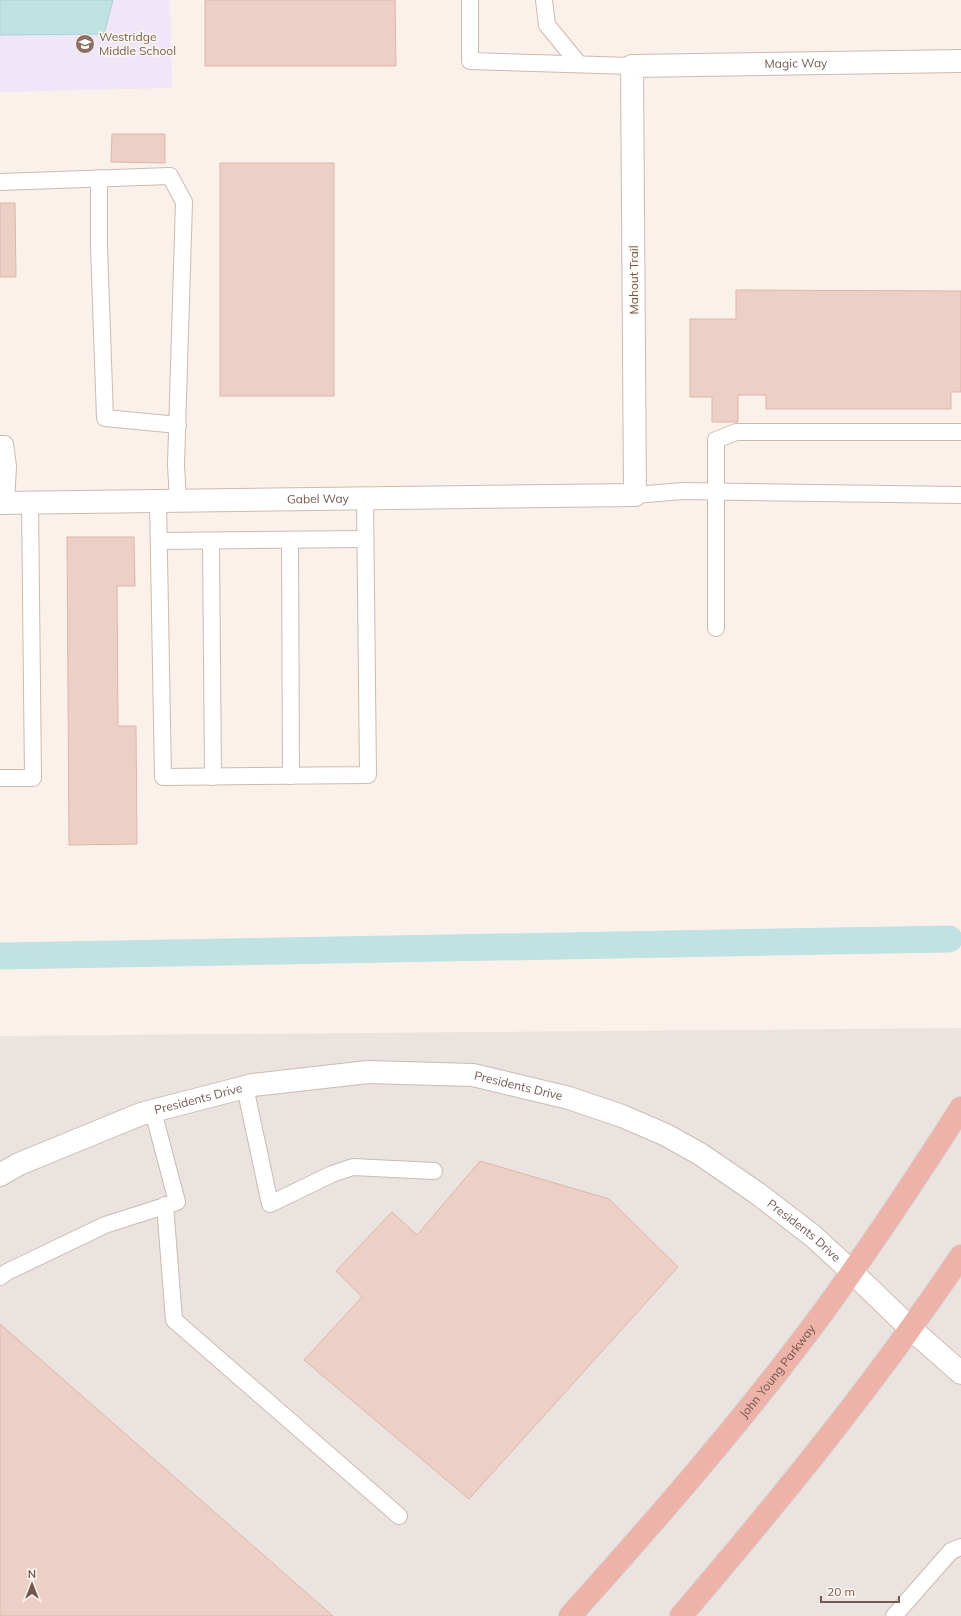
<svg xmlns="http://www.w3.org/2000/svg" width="961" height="1616" font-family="Mulish,sans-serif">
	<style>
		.industrial { fill: #eae3df }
		.education { fill: #efe6f7 }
		.water { fill: #c0e2e2; stroke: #a8d2d3 }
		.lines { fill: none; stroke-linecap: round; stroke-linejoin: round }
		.canal { stroke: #c0e2e2; stroke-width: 27 }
		.building { fill: #edd0c5; stroke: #deb5a7 }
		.lane-casing { stroke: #ccbab1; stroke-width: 18 }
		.street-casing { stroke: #ccbab1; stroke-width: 24 }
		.secondary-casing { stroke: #d0bbb2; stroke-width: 24 }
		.highway-casing { stroke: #d8d0ce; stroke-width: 24 }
		.lane { stroke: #fff; stroke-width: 16 }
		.street { stroke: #fff; stroke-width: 22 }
		.secondary { stroke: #fff; stroke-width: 22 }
		.highway { stroke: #edb2a8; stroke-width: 22 }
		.labels { text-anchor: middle; stroke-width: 3; stroke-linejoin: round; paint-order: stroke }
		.education-label { font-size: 12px; fill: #785e54; stroke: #fdf7f0; text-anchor: start }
		.street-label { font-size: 12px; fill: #735850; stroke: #fdf7f0 }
	</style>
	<rect width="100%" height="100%" fill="#faf2ea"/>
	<path class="industrial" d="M961,1028V1616H0V1036Z"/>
	<path class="education" d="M0,0H170L172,88L0,92Z"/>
	<path class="water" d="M0,0H113L104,34L0,35Z"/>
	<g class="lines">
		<path class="canal" d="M0,956L949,939"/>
	</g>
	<g class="building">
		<path d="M205,0H395L396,66H205Z"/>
		<path d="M112,134H165V163L111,162Z"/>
		<rect x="220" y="163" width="114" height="233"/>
		<path d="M0,203H15L16,277H0Z"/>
		<path d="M736,290L961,291V392H951V409H766V395H738V422H712V397H690V319H736Z"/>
		<path d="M67,537H134L135,586H117L118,726H136L137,844L69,845Z"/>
		<path d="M480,1161L609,1199L678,1267L469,1499L304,1360L362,1297L336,1271L392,1212L417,1235Z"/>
		<path d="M0,1324L333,1616H0Z"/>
	</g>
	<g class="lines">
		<g class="lane-casing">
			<g id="lane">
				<path d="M470,0V61L632,66"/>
				<path d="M544,0L547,25L579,64"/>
				<path d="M99,178V246L105,418L178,425"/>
				<path d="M0,182L170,176L184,202L176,465L178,501"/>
				<path d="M0,444H5L8,466L6,503"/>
				<path d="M635,495L683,491L961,495"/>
				<path d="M158,501L163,777L368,775L365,498"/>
				<path d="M290,540L291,776"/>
				<path d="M159,541L365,539"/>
				<path d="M211,541L213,777"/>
				<path d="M716,628V440L736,432H961"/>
				<path d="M0,778H33L30,502"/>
				<path d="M245,1087L270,1204L332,1174L353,1167L434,1171"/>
				<path d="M165,1205L174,1320L399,1516"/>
				<path d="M0,1277L7,1272L105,1225L177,1202L153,1111"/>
				<path d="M894,1616L951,1551L961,1547"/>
			</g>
		</g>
		<g class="street-casing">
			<g id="street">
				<path id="s1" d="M0,503L635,495L632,66L961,61"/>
				<path id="s2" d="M0,1175L19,1164L141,1114L253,1085L368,1072L473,1075L569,1098L622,1116L666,1135L700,1154L757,1193L813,1236L852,1272"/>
			</g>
		</g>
		<g class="secondary-casing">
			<path id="secondary" d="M852,1272L910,1328L961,1373"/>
		</g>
		<g class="highway-casing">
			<g id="highway">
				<path id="s3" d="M570,1616C658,1518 745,1418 824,1311C872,1245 917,1177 961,1108"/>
				<path d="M681,1616C780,1500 876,1382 961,1256"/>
			</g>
		</g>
		<use href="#lane" class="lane"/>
		<use href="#street" class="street"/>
		<use href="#secondary" class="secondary"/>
		<use href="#highway" class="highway"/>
	</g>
	<defs>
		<g id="school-disc" transform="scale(1)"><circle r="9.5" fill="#8d6e63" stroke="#fdf7f0"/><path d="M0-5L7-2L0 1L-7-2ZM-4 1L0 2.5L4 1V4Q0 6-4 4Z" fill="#fff"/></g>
	</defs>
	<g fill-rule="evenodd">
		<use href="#school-disc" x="85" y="44"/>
	</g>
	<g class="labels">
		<g class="education-label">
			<text x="99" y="41">Westridge<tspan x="99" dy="14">Middle School</tspan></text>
		</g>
		<g class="street-label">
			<text dy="4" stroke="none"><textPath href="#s1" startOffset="1228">Magic Way</textPath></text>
			<text transform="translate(634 280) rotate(-90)" y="4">Mahout Trail</text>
			<text dy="4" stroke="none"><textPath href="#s1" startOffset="318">Gabel Way</textPath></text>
			<text dy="4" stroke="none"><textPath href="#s2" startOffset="537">Presidents Drive</textPath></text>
			<text dy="4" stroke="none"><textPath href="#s2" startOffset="213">Presidents Drive</textPath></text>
			<text dy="4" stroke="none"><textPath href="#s2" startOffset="861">Presidents Drive</textPath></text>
			<text dy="4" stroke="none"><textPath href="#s3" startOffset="321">John Young Parkway</textPath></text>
		</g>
	</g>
	<g transform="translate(32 1584)" stroke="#fdf7f0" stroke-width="3" paint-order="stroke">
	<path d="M0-3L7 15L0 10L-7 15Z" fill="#735850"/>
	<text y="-6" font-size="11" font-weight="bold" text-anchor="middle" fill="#735850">N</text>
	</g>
	<path d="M821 1596v6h78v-6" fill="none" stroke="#735850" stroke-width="2"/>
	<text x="827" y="1596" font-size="12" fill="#735850" stroke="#fdf7f0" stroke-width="3" paint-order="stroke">20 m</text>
</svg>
